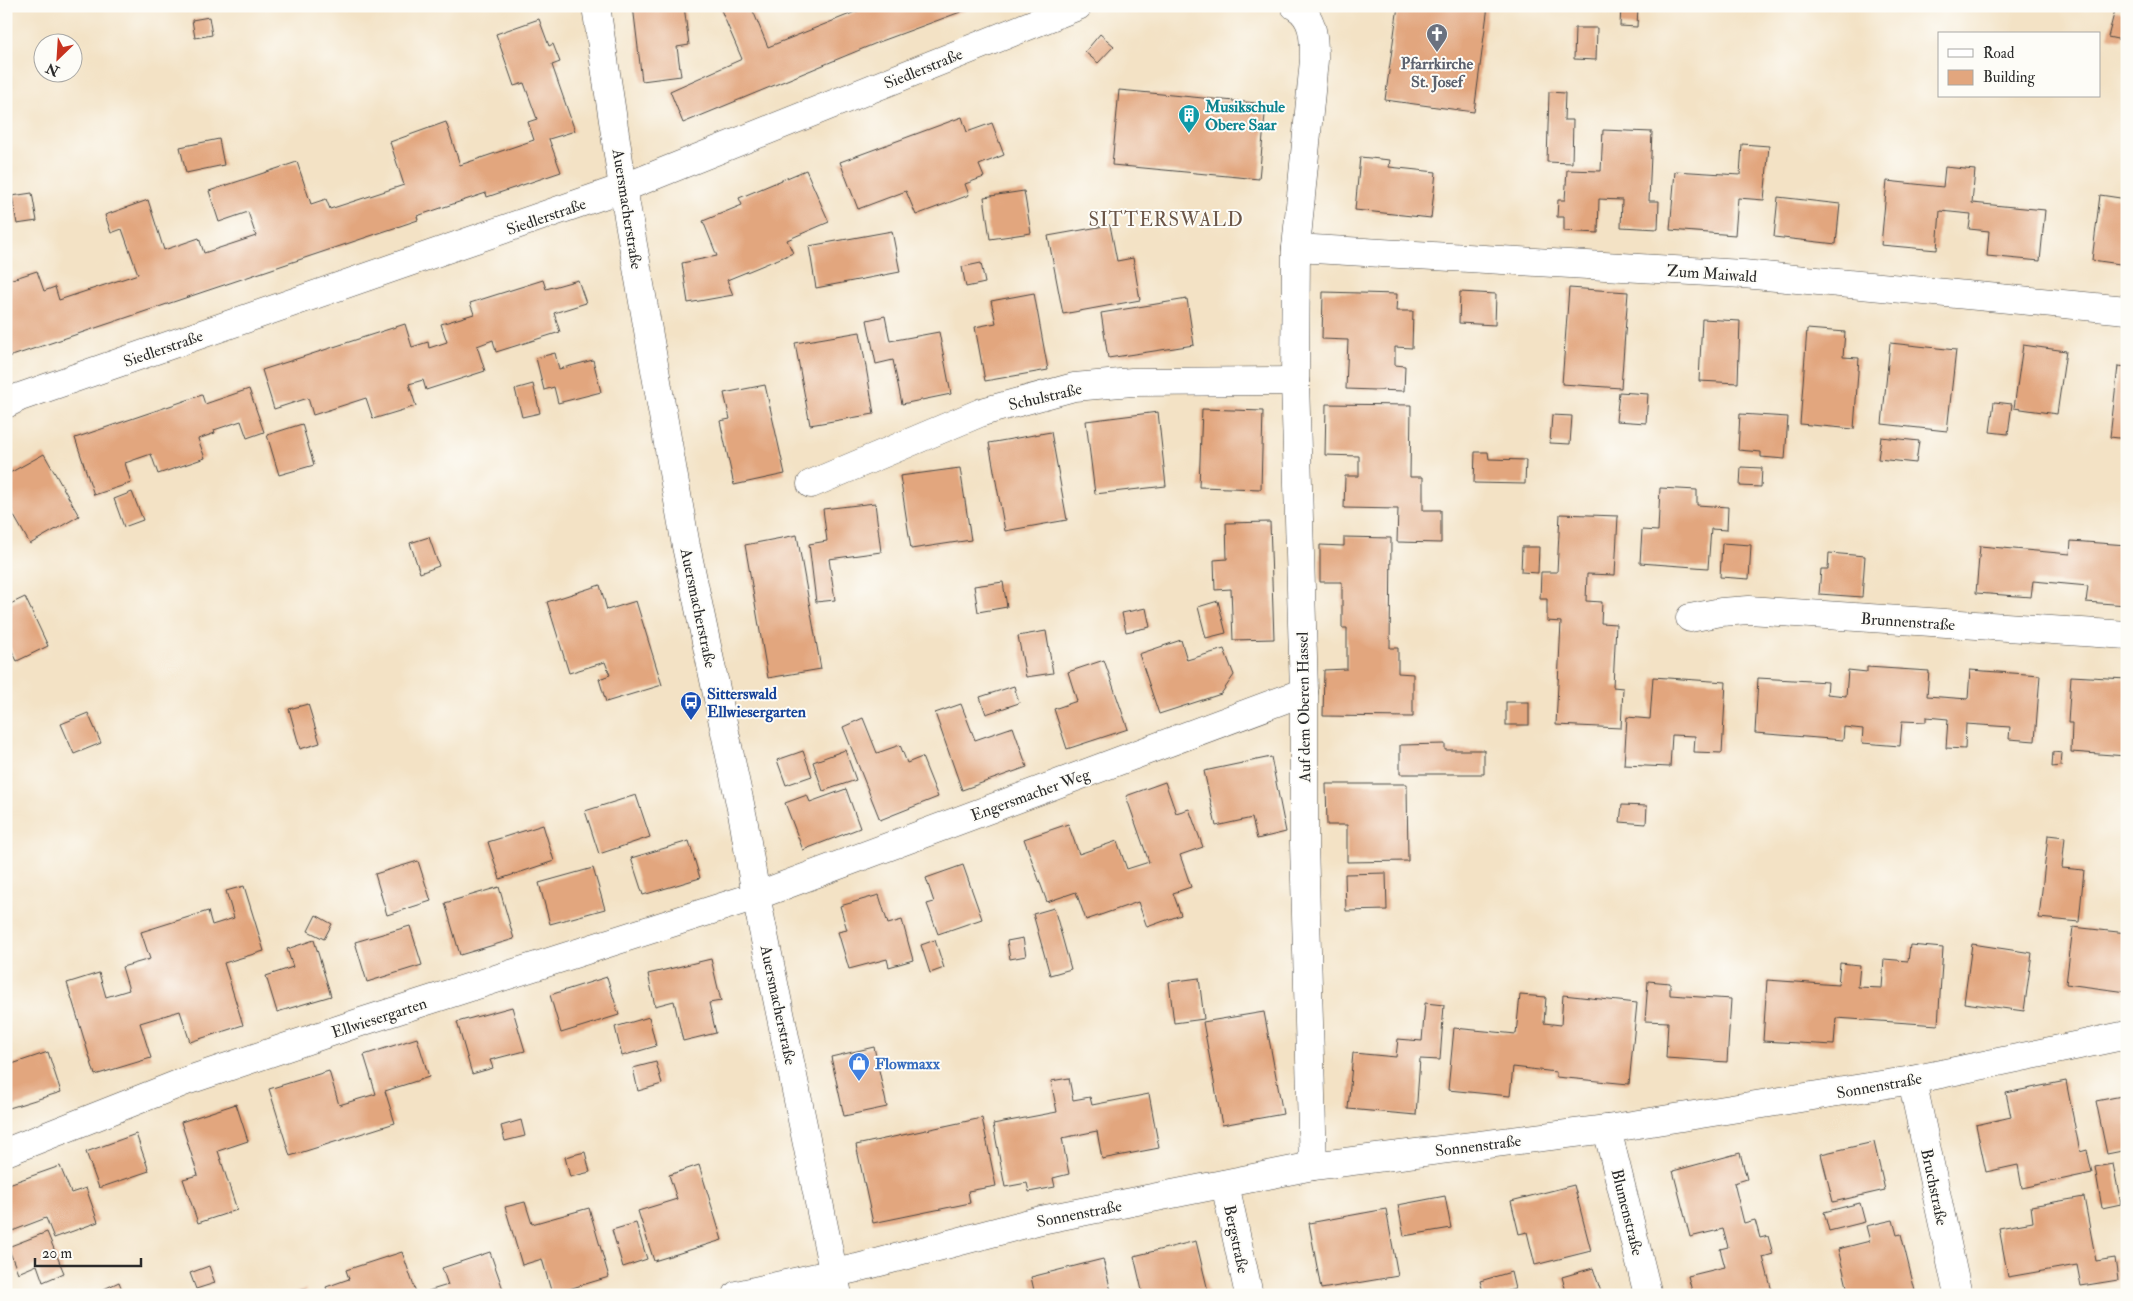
<svg xmlns="http://www.w3.org/2000/svg" width="2133" height="1301" font-family="'IM FELL Double Pica',serif">
	<style>
		.building { fill: #e2a67e }
		.lines { fill: none; stroke-linecap: round; stroke-linejoin: round }
		.minor-casing { stroke: #494642; stroke-width: 29 }
		.minor { stroke: #fff; stroke-width: 28 }
		.labels { text-anchor: middle; stroke-width: 4; stroke-linejoin: round; paint-order: stroke }
		.worship-label { font-size: 16px; font-weight: bold; fill: #5b616d; stroke: #fdfcf7 }
		.street-label { font-size: 16px; fill: #2b2b2b; stroke: #fdfcf7 }
		.culture-label { font-size: 16px; font-weight: bold; fill: #0d838f; stroke: #fdfcf7; text-anchor: start }
		.transit-label { font-size: 16px; font-weight: bold; fill: #164399; stroke: #fdfcf7; text-anchor: start }
		.shop-label { font-size: 16px; font-weight: bold; fill: #366cbe; stroke: #fdfcf7; text-anchor: start }
		.quarter-label { font-size: 19px; letter-spacing: 1px; fill: #6b5648; stroke: #fdfcf7 }
	</style>
	<rect width="100%" height="100%" fill="#fdfcf7"/>
	<filter id="ink" filterUnits="userSpaceOnUse"><feTurbulence type="fractalNoise" baseFrequency=".02" numOctaves="2"/><feDisplacementMap in="SourceGraphic" scale="10" xChannelSelector="R" yChannelSelector="G"/><feConvolveMatrix kernelMatrix="1 2 1 2 8 2 1 2 1" color-interpolation-filters="sRGB"/></filter>
	<filter id="wash" filterUnits="userSpaceOnUse"><feTurbulence type="fractalNoise" baseFrequency=".0096" numOctaves="4" result="noise"/><feDisplacementMap in="SourceGraphic" scale="20" xChannelSelector="R" yChannelSelector="G"/><feGaussianBlur stdDeviation="1.12" result="paint"/><feColorMatrix in="noise" values="0 0 0 0 0 0 0 0 0 0 0 0 0 0 0 0 0 1.4 0 .05"/><feComposite in="paint" operator="in"/></filter>
	<g filter="url(#wash)">
		<rect width="100%" height="100%" fill="#f3e2c5"/>
		<g id="blocks">
			<g class="building">
				<path d="M633,6H684L689,45L677,47L681,76L642,81Z"/>
				<path d="M730,6H751L768,47L865,8L864,6L974,7L879,42L683,123L670,91L742,59L721,10Z"/>
				<path d="M1398,6H1488L1474,112L1385,100Z"/>
				<path d="M1621,6H1638L1637,27L1620,26Z"/>
				<path d="M2115,10L2127,14L2122,40L2108,37Z"/>
				<path d="M209,17L212,35L195,38L192,20Z"/>
				<path d="M539,19L549,46L553,44L560,62L552,65L575,131L549,139L561,172L487,197L486,193L417,216L418,220L6,358V281L37,271L44,291L55,287L59,300L138,274L122,229L111,233L105,215L148,200L164,250L199,238L204,253L256,236L248,212L219,222L209,191L297,162L311,204L326,199L330,209L404,185L390,142L446,122L460,165L534,140L528,122L537,119L524,83L514,86L496,34Z"/>
				<path d="M1575,28H1597L1596,60L1574,59Z"/>
				<path d="M1100,34L1114,46L1098,63L1085,52Z"/>
				<path d="M1119,90L1266,104L1259,179L1112,165Z"/>
				<path d="M1549,92L1565,93L1564,120H1573L1572,163L1547,162Z"/>
				<path d="M962,117L967,132L992,123L1004,155L979,165L984,177L965,184L969,195L916,215L906,191L858,209L840,162Z"/>
				<path d="M1603,130L1652,132L1649,201H1659L1658,229L1621,227L1622,200L1599,199L1598,233L1564,231V217H1557L1558,200H1565L1567,170L1601,171Z"/>
				<path d="M219,139L224,165L186,173L180,147Z"/>
				<path d="M1742,144L1769,146L1764,200L1738,198L1735,235L1670,230L1675,171L1740,175Z"/>
				<path d="M1360,157L1390,160L1389,167L1436,172L1431,218L1355,210Z"/>
				<path d="M1945,167L1975,170L1972,203L2045,210L2040,261L1987,256L1989,231L1969,229L1971,214L1940,211L1937,250L1881,245L1887,181L1943,187Z"/>
				<path d="M806,170L829,222L787,240L793,253L727,280L733,295L688,303L682,263L717,256L703,221L742,205L739,198Z"/>
				<path d="M1024,191L1031,233L990,239L984,197Z"/>
				<path d="M32,193L37,221L17,224L12,196Z"/>
				<path d="M2100,195L2127,199V265L2092,260Z"/>
				<path d="M1778,197L1840,204L1836,244L1774,237Z"/>
				<path d="M1110,225L1117,261L1133,258L1140,300L1063,314L1048,236Z"/>
				<path d="M892,231L900,272L816,288L809,246Z"/>
				<path d="M981,263L985,283L966,287L962,267Z"/>
				<path d="M543,280L546,289L578,280L586,303L554,313L560,332L496,352L493,340L477,346L485,371L426,390L423,380L409,384L416,406L373,419L366,398L313,415L308,398L274,409L262,370L405,324L412,347L428,342L429,348L447,342L441,324L474,314L470,303Z"/>
				<path d="M1569,288L1628,292L1621,388L1562,384Z"/>
				<path d="M1323,292L1397,294L1396,311H1413L1412,348L1395,347V365L1405,366L1404,391L1346,389L1348,340L1322,339Z"/>
				<path d="M1460,292L1496,294L1495,325L1459,323Z"/>
				<path d="M1034,293L1048,370L985,381L975,327L996,323L991,301Z"/>
				<path d="M1187,299L1194,345L1108,358L1101,313Z"/>
				<path d="M885,316L890,341L939,332L951,394L902,404L893,360L876,364L867,320Z"/>
				<path d="M1702,319L1740,321L1738,383L1699,381Z"/>
				<path d="M1807,329L1845,332L1843,357L1859,358L1854,429L1800,424Z"/>
				<path d="M860,332L874,414L810,425L795,343Z"/>
				<path d="M1890,343L1956,350L1947,431L1882,424Z"/>
				<path d="M2023,345L2066,351L2057,414L2014,408Z"/>
				<path d="M555,353L559,369L593,360L601,392L558,403L554,387L544,390L536,358Z"/>
				<path d="M2118,366L2127,367V439L2110,437Z"/>
				<path d="M533,384L540,413L522,417L515,389Z"/>
				<path d="M765,385L785,474L734,485L720,421L730,419L724,393Z"/>
				<path d="M249,389L264,432L247,438L241,421L214,430L215,433L198,439L205,458L158,474L151,454L125,463L131,483L94,495L75,438L202,395L205,404Z"/>
				<path d="M1619,392L1648,394L1646,423L1616,421Z"/>
				<path d="M1994,402L2012,404L2008,434L1990,432Z"/>
				<path d="M1326,404L1411,405L1410,477H1423V510H1441V543L1397,542L1398,509L1344,508L1345,476H1359V456L1325,455Z"/>
				<path d="M1202,409L1263,411L1261,489L1199,487Z"/>
				<path d="M1158,412L1166,486L1095,494L1086,421Z"/>
				<path d="M1740,414L1788,417L1785,459L1761,457V452L1738,450Z"/>
				<path d="M1552,415L1572,416L1570,444L1550,443Z"/>
				<path d="M302,424L314,465L279,475L267,435Z"/>
				<path d="M1051,432L1067,520L1005,531L989,443Z"/>
				<path d="M1881,437L1919,441L1916,463L1878,459Z"/>
				<path d="M1475,452H1488L1489,459L1526,460L1525,484L1474,483Z"/>
				<path d="M44,454L79,516L30,544L6,502V475Z"/>
				<path d="M1741,467L1762,468L1761,487L1740,486Z"/>
				<path d="M960,468L971,540L911,549L900,476Z"/>
				<path d="M1660,488L1697,490V505L1728,507L1727,530L1711,529L1708,568L1640,563L1642,530L1658,531Z"/>
				<path d="M132,492L143,520L124,527L114,499Z"/>
				<path d="M875,503L881,552L829,559L835,600L816,602L809,544L827,541L823,509Z"/>
				<path d="M1560,514L1618,516L1615,575L1587,574L1586,601L1602,602L1601,623L1616,624L1613,687L1623,688L1621,728L1556,725L1561,622L1547,621V599H1540L1541,572H1557Z"/>
				<path d="M1270,522L1274,639L1233,640L1231,589L1215,590L1214,560L1227,559L1226,523Z"/>
				<path d="M797,535L821,669L768,678L745,545Z"/>
				<path d="M429,537L439,566L420,573L410,543Z"/>
				<path d="M1344,537L1391,538L1390,648H1398V673L1413,674V717L1323,716L1324,670L1347,669V628H1342V582H1320V545L1344,546Z"/>
				<path d="M2071,541L2127,545V605L2086,602L2088,586L2033,581L2031,597L1976,593L1980,546L2070,554Z"/>
				<path d="M1722,543L1751,545L1749,579L1720,577Z"/>
				<path d="M1522,547H1539L1538,573L1521,572Z"/>
				<path d="M1829,553L1865,556L1862,597L1819,594L1821,569H1828Z"/>
				<path d="M1003,582L1007,607L978,612L974,586Z"/>
				<path d="M600,585L607,610L636,601L662,685L606,702L599,679L610,675L605,662L569,673L547,602Z"/>
				<path d="M25,597L48,646L17,661L6,639V606Z"/>
				<path d="M1218,601L1226,633L1206,638L1198,607Z"/>
				<path d="M1146,608L1150,627L1126,632L1122,613Z"/>
				<path d="M1046,631L1053,673L1026,677L1018,636Z"/>
				<path d="M1181,640L1187,660L1224,649L1234,675L1221,694L1159,714L1139,654Z"/>
				<path d="M1104,660L1128,729L1067,749L1054,709L1077,701L1068,672Z"/>
				<path d="M1867,667L1929,671L1927,696L1968,699L1970,670L2040,675L2035,741L2009,739L2010,727L1966,724L1965,749L1946,748L1948,719L1926,717V722L1902,721L1900,746L1862,743L1863,729L1844,727L1843,740L1755,733L1758,678L1828,682L1827,694L1846,696L1848,670L1867,672Z"/>
				<path d="M2071,676L2127,679V756L2071,752L2072,723H2068Z"/>
				<path d="M1653,677L1726,682L1722,753L1694,752L1695,736L1672,735L1670,767L1624,765L1627,717L1650,719Z"/>
				<path d="M1014,686L1019,703L986,714L980,697Z"/>
				<rect x="1506" y="702" width="23" height="23"/>
				<path d="M308,704L320,743L300,749L289,709Z"/>
				<path d="M961,704L975,740L1013,727L1027,767L962,790L935,713Z"/>
				<path d="M88,713L101,743L74,754L61,724Z"/>
				<path d="M863,718L877,753L900,745L907,763L922,757L938,797L880,820L843,727Z"/>
				<path d="M1445,744V750H1484V774H1400V745Z"/>
				<path d="M845,750L856,780L823,791L813,762Z"/>
				<path d="M803,751L812,776L786,785L777,760Z"/>
				<path d="M2053,752L2062,753L2061,766L2052,767Z"/>
				<path d="M1271,757L1286,832L1257,839L1252,818L1216,826L1204,771Z"/>
				<path d="M1165,782L1176,813L1189,809L1203,847L1180,855L1191,887L1173,893L1181,915L1147,927L1138,902L1086,920L1076,892L1047,902L1024,839L1068,824L1079,854L1117,841L1127,869L1149,862L1126,796Z"/>
				<path d="M1326,784H1407L1408,861L1347,862V825H1327Z"/>
				<path d="M846,789L860,828L803,850L785,803L807,795L810,802Z"/>
				<path d="M636,795L650,837L599,854L585,811Z"/>
				<path d="M1622,805L1647,806L1646,824L1620,822Z"/>
				<path d="M543,825L554,861L500,879L488,842Z"/>
				<path d="M2048,835L2065,837L2062,868L2084,870L2079,922L2039,918Z"/>
				<path d="M689,841L700,878L643,895L631,858Z"/>
				<path d="M418,861L431,901L387,915L375,874Z"/>
				<path d="M963,865L982,919L938,934L927,904L934,902L926,878Z"/>
				<path d="M593,868L605,909L550,924L539,883Z"/>
				<path d="M1386,873L1387,910L1346,911L1345,874Z"/>
				<path d="M244,886L264,951L224,963L243,1025L190,1042L180,1011L140,1023L151,1058L95,1075L67,983L99,973L106,997L129,990L122,967L150,959L141,932L208,911L212,925L234,918L226,891Z"/>
				<path d="M499,887L514,939L460,955L445,903Z"/>
				<path d="M879,895L888,924L902,920L913,960L889,967L887,959L849,969L838,932L847,930L840,906Z"/>
				<path d="M1054,908L1071,969L1050,975L1033,914Z"/>
				<path d="M316,915L332,924L324,939L308,931Z"/>
				<path d="M410,926L422,965L367,982L355,942Z"/>
				<path d="M2073,927L2127,933V992L2066,984Z"/>
				<path d="M1023,938L1026,956L1010,959L1007,941Z"/>
				<path d="M314,940L331,996L277,1012L266,976L293,967L287,949Z"/>
				<path d="M935,940L944,968L930,973L921,945Z"/>
				<path d="M1972,944L2032,953L2024,1011L1964,1003Z"/>
				<path d="M1910,945L1943,948L1938,1025L1836,1018L1834,1045L1763,1041L1767,980L1838,985L1840,963L1860,965L1858,987L1882,988L1884,959L1908,961Z"/>
				<path d="M711,959L721,1001L709,1003L716,1033L683,1041L674,1001L655,1006L648,974Z"/>
				<path d="M607,977L619,1015L561,1033L550,995Z"/>
				<path d="M1199,978L1204,1019L1174,1023L1169,982Z"/>
				<path d="M1648,981L1670,983V995L1731,999L1727,1062L1666,1058L1668,1022L1645,1021Z"/>
				<path d="M1520,995L1546,997L1544,1023L1561,1025L1563,995L1637,1003L1629,1084L1556,1077V1072L1513,1067L1510,1096L1448,1090L1454,1028L1516,1034Z"/>
				<path d="M1425,1003L1444,1005L1440,1060L1420,1059L1416,1115L1348,1109L1353,1053L1396,1057L1398,1039L1422,1041Z"/>
				<path d="M512,1007L525,1051L490,1060L493,1068L472,1074L457,1022Z"/>
				<path d="M1264,1012L1283,1114L1222,1125L1203,1022Z"/>
				<path d="M649,1017L656,1046L622,1056L615,1027Z"/>
				<path d="M417,1038L429,1077L385,1091L395,1123L290,1156L269,1089L329,1071L339,1105L376,1094L364,1055Z"/>
				<path d="M874,1047L887,1107L844,1116L831,1057Z"/>
				<path d="M48,1052L61,1092L6,1109V1066Z"/>
				<path d="M656,1062L662,1084L638,1091L633,1068Z"/>
				<path d="M1069,1078L1073,1100L1090,1097L1092,1105L1149,1094L1159,1148L1102,1159L1097,1131L1062,1138L1069,1174L1053,1178L1055,1187L1029,1192L1027,1183L1005,1187L993,1124L1057,1112L1051,1081Z"/>
				<path d="M2066,1081L2080,1152L2087,1150L2092,1173L2022,1188L2018,1165L1986,1172L1976,1125L2011,1117L2006,1093Z"/>
				<path d="M2127,1095V1150L2107,1154L2096,1101Z"/>
				<path d="M236,1104L248,1141L218,1151L237,1210L198,1223L183,1179L198,1175L181,1122Z"/>
				<path d="M982,1118L996,1186L968,1191L970,1203L873,1223L856,1145Z"/>
				<path d="M521,1120L525,1136L505,1141L501,1126Z"/>
				<path d="M136,1134L149,1171L99,1188L86,1152Z"/>
				<path d="M1874,1142L1885,1190L1833,1202L1821,1154Z"/>
				<path d="M585,1152L590,1172L570,1177L565,1157Z"/>
				<path d="M1740,1153L1747,1179L1734,1183L1744,1223L1755,1220L1760,1238L1768,1236L1773,1254L1763,1257L1773,1295H1693L1688,1276L1725,1267L1720,1249L1728,1247L1723,1229L1690,1237L1673,1171Z"/>
				<path d="M2113,1164L2121,1204L2102,1208L2095,1167Z"/>
				<path d="M699,1165L722,1240L654,1261L638,1211L677,1199L669,1175Z"/>
				<path d="M60,1166L71,1193L86,1188L98,1222L54,1238L46,1218L7,1233L6,1185Z"/>
				<path d="M1574,1185L1591,1251L1535,1265L1527,1232L1519,1234L1511,1201Z"/>
				<path d="M1445,1196L1451,1228L1404,1236L1398,1205Z"/>
				<path d="M2084,1197L2096,1261L2115,1258L2118,1280L2081,1286L2077,1265L2008,1277L1999,1228L2033,1222L2031,1206Z"/>
				<path d="M525,1202L532,1224L589,1208L609,1277L552,1294L542,1259L522,1265L505,1207Z"/>
				<path d="M1860,1203L1865,1222L1829,1231L1824,1212Z"/>
				<path d="M1386,1209L1398,1276L1321,1289L1309,1223Z"/>
				<path d="M1893,1220L1897,1235L1901,1234L1916,1295H1849L1838,1249L1870,1241L1866,1226Z"/>
				<path d="M636,1223L647,1259L623,1267L612,1230Z"/>
				<path d="M47,1232L64,1273L43,1282L37,1265L18,1273L8,1247Z"/>
				<path d="M1196,1241L1209,1295H1143L1134,1256Z"/>
				<path d="M402,1252L417,1295H329L326,1287L349,1279L346,1270Z"/>
				<path d="M490,1252L505,1295H429L428,1291L448,1285L442,1268Z"/>
				<path d="M1103,1259L1112,1295H1035L1031,1277Z"/>
				<path d="M209,1266L215,1283L196,1289L190,1273Z"/>
				<path d="M1593,1268L1602,1295H1567L1562,1277Z"/>
				<path d="M1511,1272L1515,1289L1494,1295H1484L1480,1281Z"/>
				<path d="M119,1282L124,1295H106L104,1289Z"/>
				<path d="M306,1289L308,1295H288V1294Z"/>
			</g>
		</g>
	</g>
	<g filter="url(#ink)">
		<use href="#blocks" fill-opacity="0" stroke="#494642" stroke-width="1"/>
		<g class="lines">
			<g class="minor-casing">
				<g id="minor">
					<path d="M596,6L623,188L686,546L743,818L756,896L838,1295"/>
					<path d="M1295,6C1315,17 1314,41 1314,60L1296,248L1295,381L1304,692V843L1313,1166"/>
					<path d="M1296,248L1743,274L2127,310"/>
					<path d="M6,404L20,397L623,188L1078,6"/>
					<path d="M811,484L982,412L1074,387L1132,382L1295,381"/>
					<path d="M1690,618L1721,612L1749,610L2127,635"/>
					<path d="M1912,1080L1958,1295"/>
					<path d="M1607,1129L1648,1295"/>
					<path d="M6,1152L186,1081L364,1021L756,896L1304,692"/>
					<path d="M1225,1184L1249,1295"/>
					<path d="M737,1295L857,1268L1041,1220L1313,1166L1607,1129L1912,1080L2127,1035"/>
				</g>
			</g>
			<use href="#minor" class="minor"/>
		</g>
	</g>
	<defs>
		<g id="church-pin" transform="scale(1.125)"><path d="M0 17L-7.5 6A9.5 9.5 0 1 1 7.5 6Z" fill="#6b7280" stroke="#fdfcf7"/><path d="M-1.2-6h2.4v3.5h3.3v2.4h-3.3V6h-2.4V-.1h-3.3v-2.4h3.3Z" fill="#fff"/></g>
		<g id="building-pin" transform="scale(1.125)"><path d="M0 17L-7.5 6A9.5 9.5 0 1 1 7.5 6Z" fill="#0f9aa8" stroke="#fdfcf7"/><path d="M-4-6H4V6H1V3H-1V6H-4ZM-2.5-4.3h1.7v1.8h-1.7ZM.8-4.3h1.7v1.8H.8ZM-2.5-1h1.7V.8h-1.7ZM.8-1h1.7V.8H.8Z" fill="#fff"/></g>
		<g id="bus-pin" transform="scale(1.125)"><path d="M0 17L-7.5 6A9.5 9.5 0 1 1 7.5 6Z" fill="#1a4fb4" stroke="#fdfcf7"/><path d="M-5-6H5V4H4V6H2V4H-2V6H-4V4H-5ZM-3.5-4V0h7V-4ZM-3.5 1.2v1.5H-2V1.2ZM2 1.2v1.5H3.5V1.2Z" fill="#fff"/></g>
		<g id="shop-pin" transform="scale(1.125)"><path d="M0 17L-7.5 6A9.5 9.5 0 1 1 7.5 6Z" fill="#3f7fe0" stroke="#fdfcf7"/><path d="M-5-2.5h2.3a2.7 3.5 0 0 1 5.4 0H5L5.5 6h-11ZM-1.5-2.5h3a1.5 2.3 0 0 0-3 0Z" fill="#fff"/></g>
	</defs>
	<g fill-rule="evenodd">
		<use href="#church-pin" x="1437" y="34"/>
		<use href="#building-pin" x="1189" y="115"/>
		<use href="#bus-pin" x="691" y="702"/>
		<use href="#shop-pin" x="859" y="1063"/>
	</g>
	<g class="labels">
		<g class="worship-label">
			<text x="1437" y="69">Pfarrkirche<tspan x="1437" dy="18">St. Josef</tspan></text>
		</g>
		<g class="street-label">
			<text transform="translate(923 68) rotate(-22)" y="6">Siedlerstraße</text>
			<text transform="translate(628 209) rotate(81)" y="6">Auersmacherstraße</text>
			<text transform="translate(546 216) rotate(-19)" y="6">Siedlerstraße</text>
			<text transform="translate(1712 273) rotate(4)" y="6">Zum Maiwald</text>
			<text transform="translate(163 348) rotate(-19)" y="6">Siedlerstraße</text>
			<text transform="translate(1045 396) rotate(-13)" y="6">Schulstraße</text>
			<text transform="translate(699 608) rotate(78)" y="6">Auersmacherstraße</text>
			<text transform="translate(1908 621) rotate(4)" y="6">Brunnenstraße</text>
			<text transform="translate(1303 707) rotate(-91)" y="6">Auf dem Oberen Hassel</text>
			<text transform="translate(1030 794) rotate(-20)" y="6">Engersmacher Weg</text>
			<text transform="translate(779 1005) rotate(78)" y="6">Auersmacherstraße</text>
			<text transform="translate(379 1017) rotate(-18)" y="6">Ellwiesergarten</text>
			<text transform="translate(1879 1085) rotate(-10)" y="6">Sonnenstraße</text>
			<text transform="translate(1478 1145) rotate(-7)" y="6">Sonnenstraße</text>
			<text transform="translate(1935 1187) rotate(78)" y="6">Bruchstraße</text>
			<text transform="translate(1628 1212) rotate(76)" y="6">Blumenstraße</text>
			<text transform="translate(1079 1213) rotate(-11)" y="6">Sonnenstraße</text>
			<text transform="translate(1237 1239) rotate(78)" y="6">Bergstraße</text>
		</g>
		<g class="culture-label">
			<text x="1205" y="112">Musikschule<tspan x="1205" dy="18">Obere Saar</tspan></text>
		</g>
		<g class="transit-label">
			<text x="707" y="699">Sitterswald<tspan x="707" dy="18">Ellwiesergarten</tspan></text>
		</g>
		<g class="shop-label">
			<text x="875" y="1069">Flowmaxx</text>
		</g>
		<g class="quarter-label">
			<text x="1166" y="226">SITTERSWALD</text>
		</g>
	</g>
	<rect width="2133" height="1301" fill="none" stroke="#fdfcf7" stroke-width="25"/>
	<rect x="1938" y="32" width="162" height="65" fill="#fdfcf7" stroke="#a9a8a5"/>
	<rect x="1948" y="49" width="25" height="8" fill="#ffffff" stroke="#a9a8a5"/>
	<text x="1983" y="58" font-size="15" fill="#2b2b2b">Road</text>
	<rect x="1948" y="70" width="25" height="15" fill="#e2a67e" stroke="#a9a8a5"/>
	<text x="1983" y="82" font-size="15" fill="#2b2b2b">Building</text>
	<g transform="translate(58 58) rotate(205)"><circle r="24" fill="#fdfcf7" stroke="#a9a8a5"/>
	<path d="M0-4L9 19L0 12L-9 19Z" fill="#c8321e"/>
	<text y="-8" font-size="14" font-weight="bold" text-anchor="middle" fill="#2b2b2b">N</text>
	</g>
	<path d="M35 1258v8h106v-8" fill="none" stroke="#2b2b2b" stroke-width="2.5"/>
	<text x="42" y="1258" font-size="15" fill="#2b2b2b" stroke="#fdfcf7" stroke-width="4" paint-order="stroke">20 m</text>
</svg>
